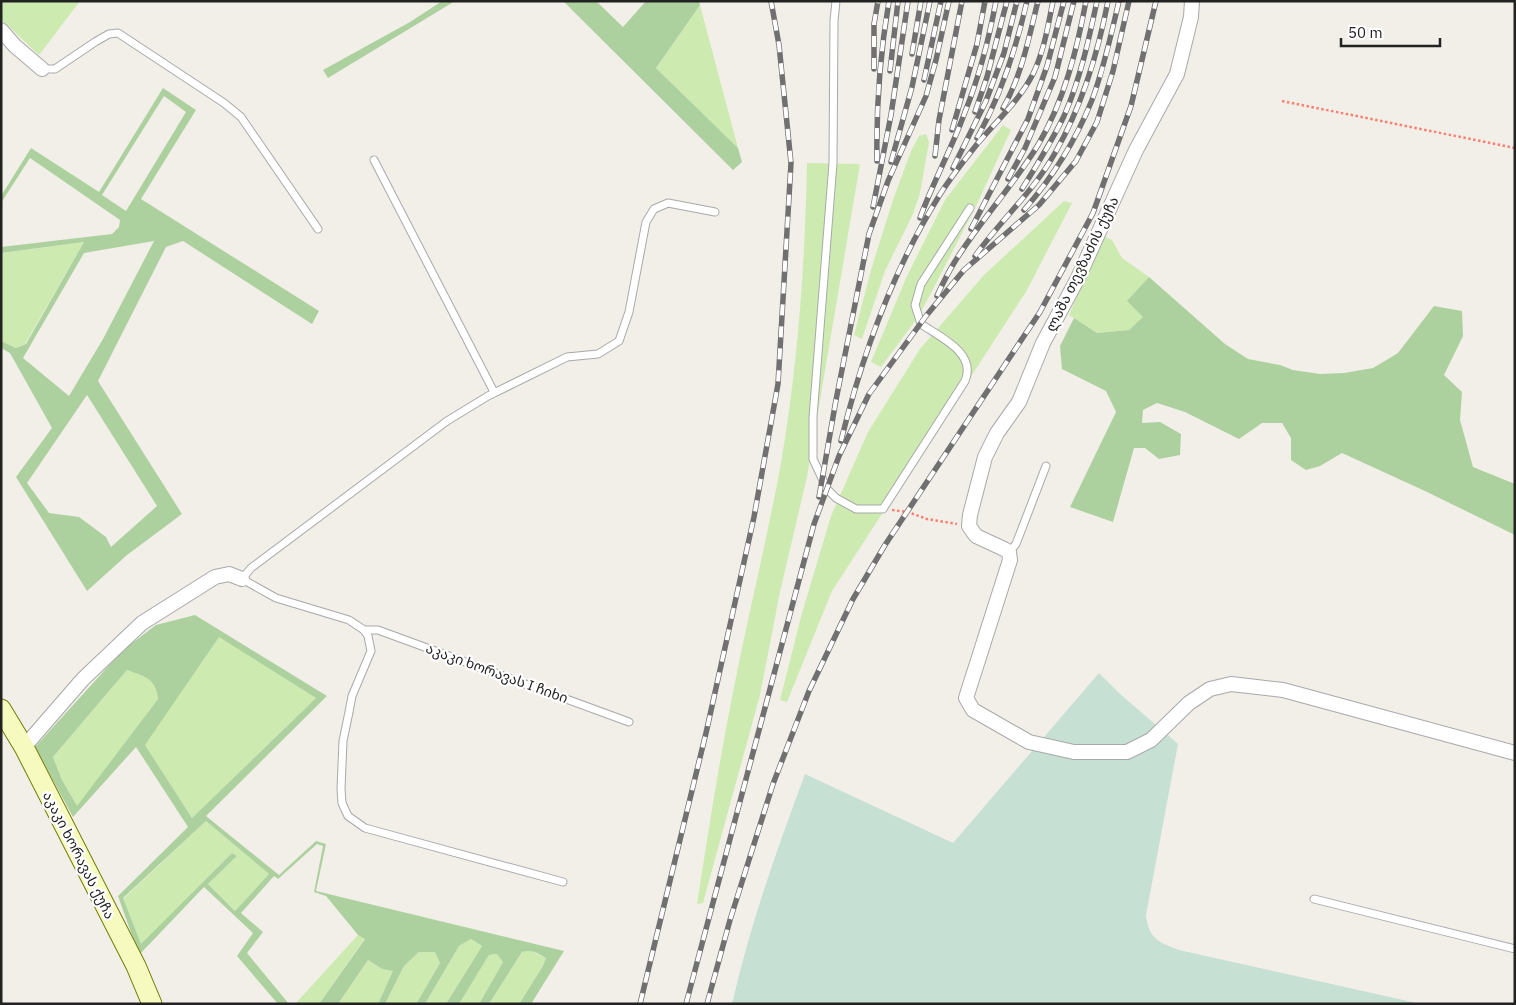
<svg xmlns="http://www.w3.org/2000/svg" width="1516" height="1005" font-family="'IBM Plex Sans','Noto Sans Georgian',sans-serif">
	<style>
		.grass { fill: #cdebb0 }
		.forest { fill: #add19e; fill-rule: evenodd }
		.wetland { fill: #c6e0d4 }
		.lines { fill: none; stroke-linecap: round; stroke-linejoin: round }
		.lane-casing { stroke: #a9a9a9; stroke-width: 9 }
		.street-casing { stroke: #a9a9a9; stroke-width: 16 }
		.secondary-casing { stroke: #707d05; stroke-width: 21 }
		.path { stroke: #fa8072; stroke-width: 2.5; stroke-dasharray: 2.5 2.5; stroke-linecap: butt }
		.lane { stroke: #fff; stroke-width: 7 }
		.street { stroke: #fff; stroke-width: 14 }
		.secondary { stroke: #f7fabf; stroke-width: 19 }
		.rail-casing { stroke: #707070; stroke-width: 5.5 }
		.rail { stroke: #fff; stroke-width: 4; stroke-dasharray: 11; stroke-linecap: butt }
		.labels { text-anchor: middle; stroke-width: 4.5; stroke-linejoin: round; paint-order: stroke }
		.street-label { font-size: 14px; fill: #222; stroke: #fff }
	</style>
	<rect width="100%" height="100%" fill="#f2efe9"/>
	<g class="grass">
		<path d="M1,1H80L39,55L1,19Z"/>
		<path d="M700,5L738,148L656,68Z"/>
		<path d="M1003,125L1011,130L977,204L930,295L918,317L881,367L871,362L907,276L945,200Z"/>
		<path d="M926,134L929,142L920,193L913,214L885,271L862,339L854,335L871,270L893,200L911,151L919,136Z"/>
		<path d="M807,163L860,164L807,477L780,592L760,695L703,903L697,904C708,833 719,762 733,692C748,615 767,540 781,463C798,364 805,263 807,163Z"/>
		<path d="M1064,201L1072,203L1027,290L832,591L787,702L780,700L802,613L831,516L868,432L920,349L984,275Z"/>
		<path d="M1103,236L1112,240L1122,258L1149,277L1128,301L1144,317L1129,330L1097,333L1069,315Z"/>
		<path d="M84,242L25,344L16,348L1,341V253Z"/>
		<path d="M219,636L316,698L192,818L144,744Z"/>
		<path d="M127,670C145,677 156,678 158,699L77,807L62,780L53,757Z"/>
		<path d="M206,821L269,874L235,911L208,884L237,856L232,853L141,945L123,899Z"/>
		<path d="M358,935L365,938L319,1004H295Z"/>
		<path d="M471,939L482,946L446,1004H425L459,946Z"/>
		<path d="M529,950L546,958L543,966L519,1004H489L522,952Z"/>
		<path d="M419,952H435L440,963L416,1004H385L404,966Z"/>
		<path d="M497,954L503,962L479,1004H459L489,955Z"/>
		<path d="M368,960L382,969L394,971L378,1004H338Z"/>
	</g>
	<g class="forest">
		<path d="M442,1H455L328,78L323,70L410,22Z"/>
		<path d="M563,1H596L623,27L646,1H699L700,5L656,68L738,148L742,162L733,170Z"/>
		<path d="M163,88L196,110L141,199L319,311L312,324L183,241L166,247L98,381L182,514L127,555L87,591L16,477L52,428L10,353L1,348V341L16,348L26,344L84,242L1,253V247L112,234L119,227L120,220L30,158L1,203V196L31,148L99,192ZM164,96L186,112L126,211L102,195ZM154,241L103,339L69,396L23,358L84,253ZM87,395L157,506L111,547L106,537L79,517L49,513L27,483Z"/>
		<path d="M1149,277L1225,344L1248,359L1280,365L1293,370L1320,374L1344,373L1373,368L1398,353L1434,306L1462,311L1463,336L1444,375L1462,392L1460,420L1473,467L1515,484V535L1425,491L1342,453L1320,466L1306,470L1291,460V438L1282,423H1262L1239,439L1185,412L1157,403L1143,410L1142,423L1160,422L1181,434L1180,455L1159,459L1145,448H1134L1113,522L1070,507L1116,412L1106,391L1062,369L1060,346L1074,318L1097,333L1129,330L1143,317L1127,301Z"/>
		<path d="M195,615L327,696L206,816L279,875L316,841L326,844L316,891L564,951L531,1004H519L543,966L546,958C537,953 532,949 522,952L489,1004H479L503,962L497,954L489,955L459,1004H446L482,946L471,939L459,946L425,1004H416L440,963L435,952H419L404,966L385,1004H378L393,971L382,969L368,960L338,1004H319L365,939L358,935L326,896L314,892L323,846L317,844L278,879L274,876L241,913L263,932L247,953L289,1004H278L237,956L253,933L204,887L139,955L118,896L188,827L136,747L73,817L35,747L123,650L156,625ZM219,637L316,698L192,818L145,745ZM127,670C145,677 156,678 158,699L77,806L62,780L53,757ZM206,821L269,874L235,911L208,884L237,856L232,853L141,944L123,898Z"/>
	</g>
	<path class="wetland" d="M1099,673L1119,693L1178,744L1146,915C1149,939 1158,942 1179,950L1421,1004H732C750,925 777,849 805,774L953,843Z"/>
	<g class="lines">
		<g class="lane-casing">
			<g id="lane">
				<path d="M836,1L834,21L833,163L813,417V459L827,489L836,498L856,509H883L965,381C977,353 940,337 921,324L915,305L921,284L970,208"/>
				<path d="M42,69H55L95,42L109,34L118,33L224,103L241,117L318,229"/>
				<path d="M374,160L494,392"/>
				<path d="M1009,552L1016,544L1046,466"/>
				<path d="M364,630H378L629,722"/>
				<path d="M563,882L365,828L348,816L342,803L341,789L343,741L349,712L352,696L371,651L368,636L364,630L349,620L276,598L242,579L251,568L447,421L488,396L567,357L598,354L619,341L629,312L646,222L654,209L668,203L715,212"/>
				<path d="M1314,899L1515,949"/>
			</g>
		</g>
		<g class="street-casing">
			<g id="street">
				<path d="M1192,1L1191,17L1177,74L1136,150L1078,278L1043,343L1019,402L997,433L985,457L970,515L969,526L976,536L1004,549L1009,552L1010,560L966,698L973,710L1029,742L1074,752H1127L1151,740L1189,703L1210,689L1231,684L1283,690L1515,753"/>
				<path d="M1,30L15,46L42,69"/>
				<path d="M24,747L83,679L142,623L215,577L229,574L242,579"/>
			</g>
		</g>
		<g class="secondary-casing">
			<path id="secondary" d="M1,709L24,747L136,966L152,1004"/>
		</g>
		<g class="path">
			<path d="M1282,101L1515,148"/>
			<path d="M892,510L908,512L927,519L957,524"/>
		</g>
		<use href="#lane" class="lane"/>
		<use href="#street" class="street"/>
		<use href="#secondary" class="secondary"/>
		<g class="rail-casing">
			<g id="rail">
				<path d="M912,54L921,1"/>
				<path d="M874,69V24L878,1"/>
				<path d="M890,71L898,1"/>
				<path d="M924,80L941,1"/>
				<path d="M1003,108C1022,75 1029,37 1038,1"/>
				<path d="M975,112L987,77L1007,1"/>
				<path d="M952,130L977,44L985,1"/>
				<path d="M977,138C1001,95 1016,49 1027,1"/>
				<path d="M935,156L939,120L962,1"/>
				<path d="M877,161C876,107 880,54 889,1"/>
				<path d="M891,162L912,87L930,1"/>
				<path d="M953,168L986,101L1004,53L1017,1"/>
				<path d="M1008,179L1025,148L1055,77L1074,1"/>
				<path d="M1022,189C1037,165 1052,141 1064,116C1080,80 1089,39 1097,1"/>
				<path d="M873,207L891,115L908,1"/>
				<path d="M1024,210C1052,178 1076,140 1092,100C1104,68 1111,35 1119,1"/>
				<path d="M920,218C933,182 952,148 965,112C979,77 989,39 996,1"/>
				<path d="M971,229L1028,119L1047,66L1064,1"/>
				<path d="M975,256C1000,221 1034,191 1055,153C1082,106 1098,53 1108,1"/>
				<path d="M937,296C942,285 948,273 954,263C979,222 1013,186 1038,145C1064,101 1077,50 1086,1"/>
				<path d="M841,441C862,355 892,272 939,196C949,180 962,163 974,148C994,123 1018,103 1033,74C1044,51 1048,26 1053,1"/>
				<path d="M819,497L836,400L869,234L888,181L926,96L936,60L949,1"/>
				<path d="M640,1004L706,733L754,517L778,384L791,163L779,45L771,1"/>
				<path d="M686,1004L814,524L839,456L869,394L926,316L964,270L1039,205L1076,161L1097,122L1113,71L1129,1"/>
				<path d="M707,1004L730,920L773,784L809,691L853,599L885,545L1040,312L1093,213L1131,106L1156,1"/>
			</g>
		</g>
		<use href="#rail" class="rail"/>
	</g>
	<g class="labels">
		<g class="street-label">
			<text transform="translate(1082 264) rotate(-64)" y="5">ლაშა თევზაძის ქუჩა</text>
			<text transform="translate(497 673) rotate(20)" y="5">აკაკი ხორავას I ჩიხი</text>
			<text transform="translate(79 855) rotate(63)" y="5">აკაკი ხორავას ქუჩა</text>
		</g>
	</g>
	<rect width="1516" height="1005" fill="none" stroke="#222222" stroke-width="5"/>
	<path d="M1341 38v8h99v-8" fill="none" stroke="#222222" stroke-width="2.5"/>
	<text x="1348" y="38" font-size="15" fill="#222222" stroke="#ffffff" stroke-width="4" paint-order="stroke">50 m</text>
</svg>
